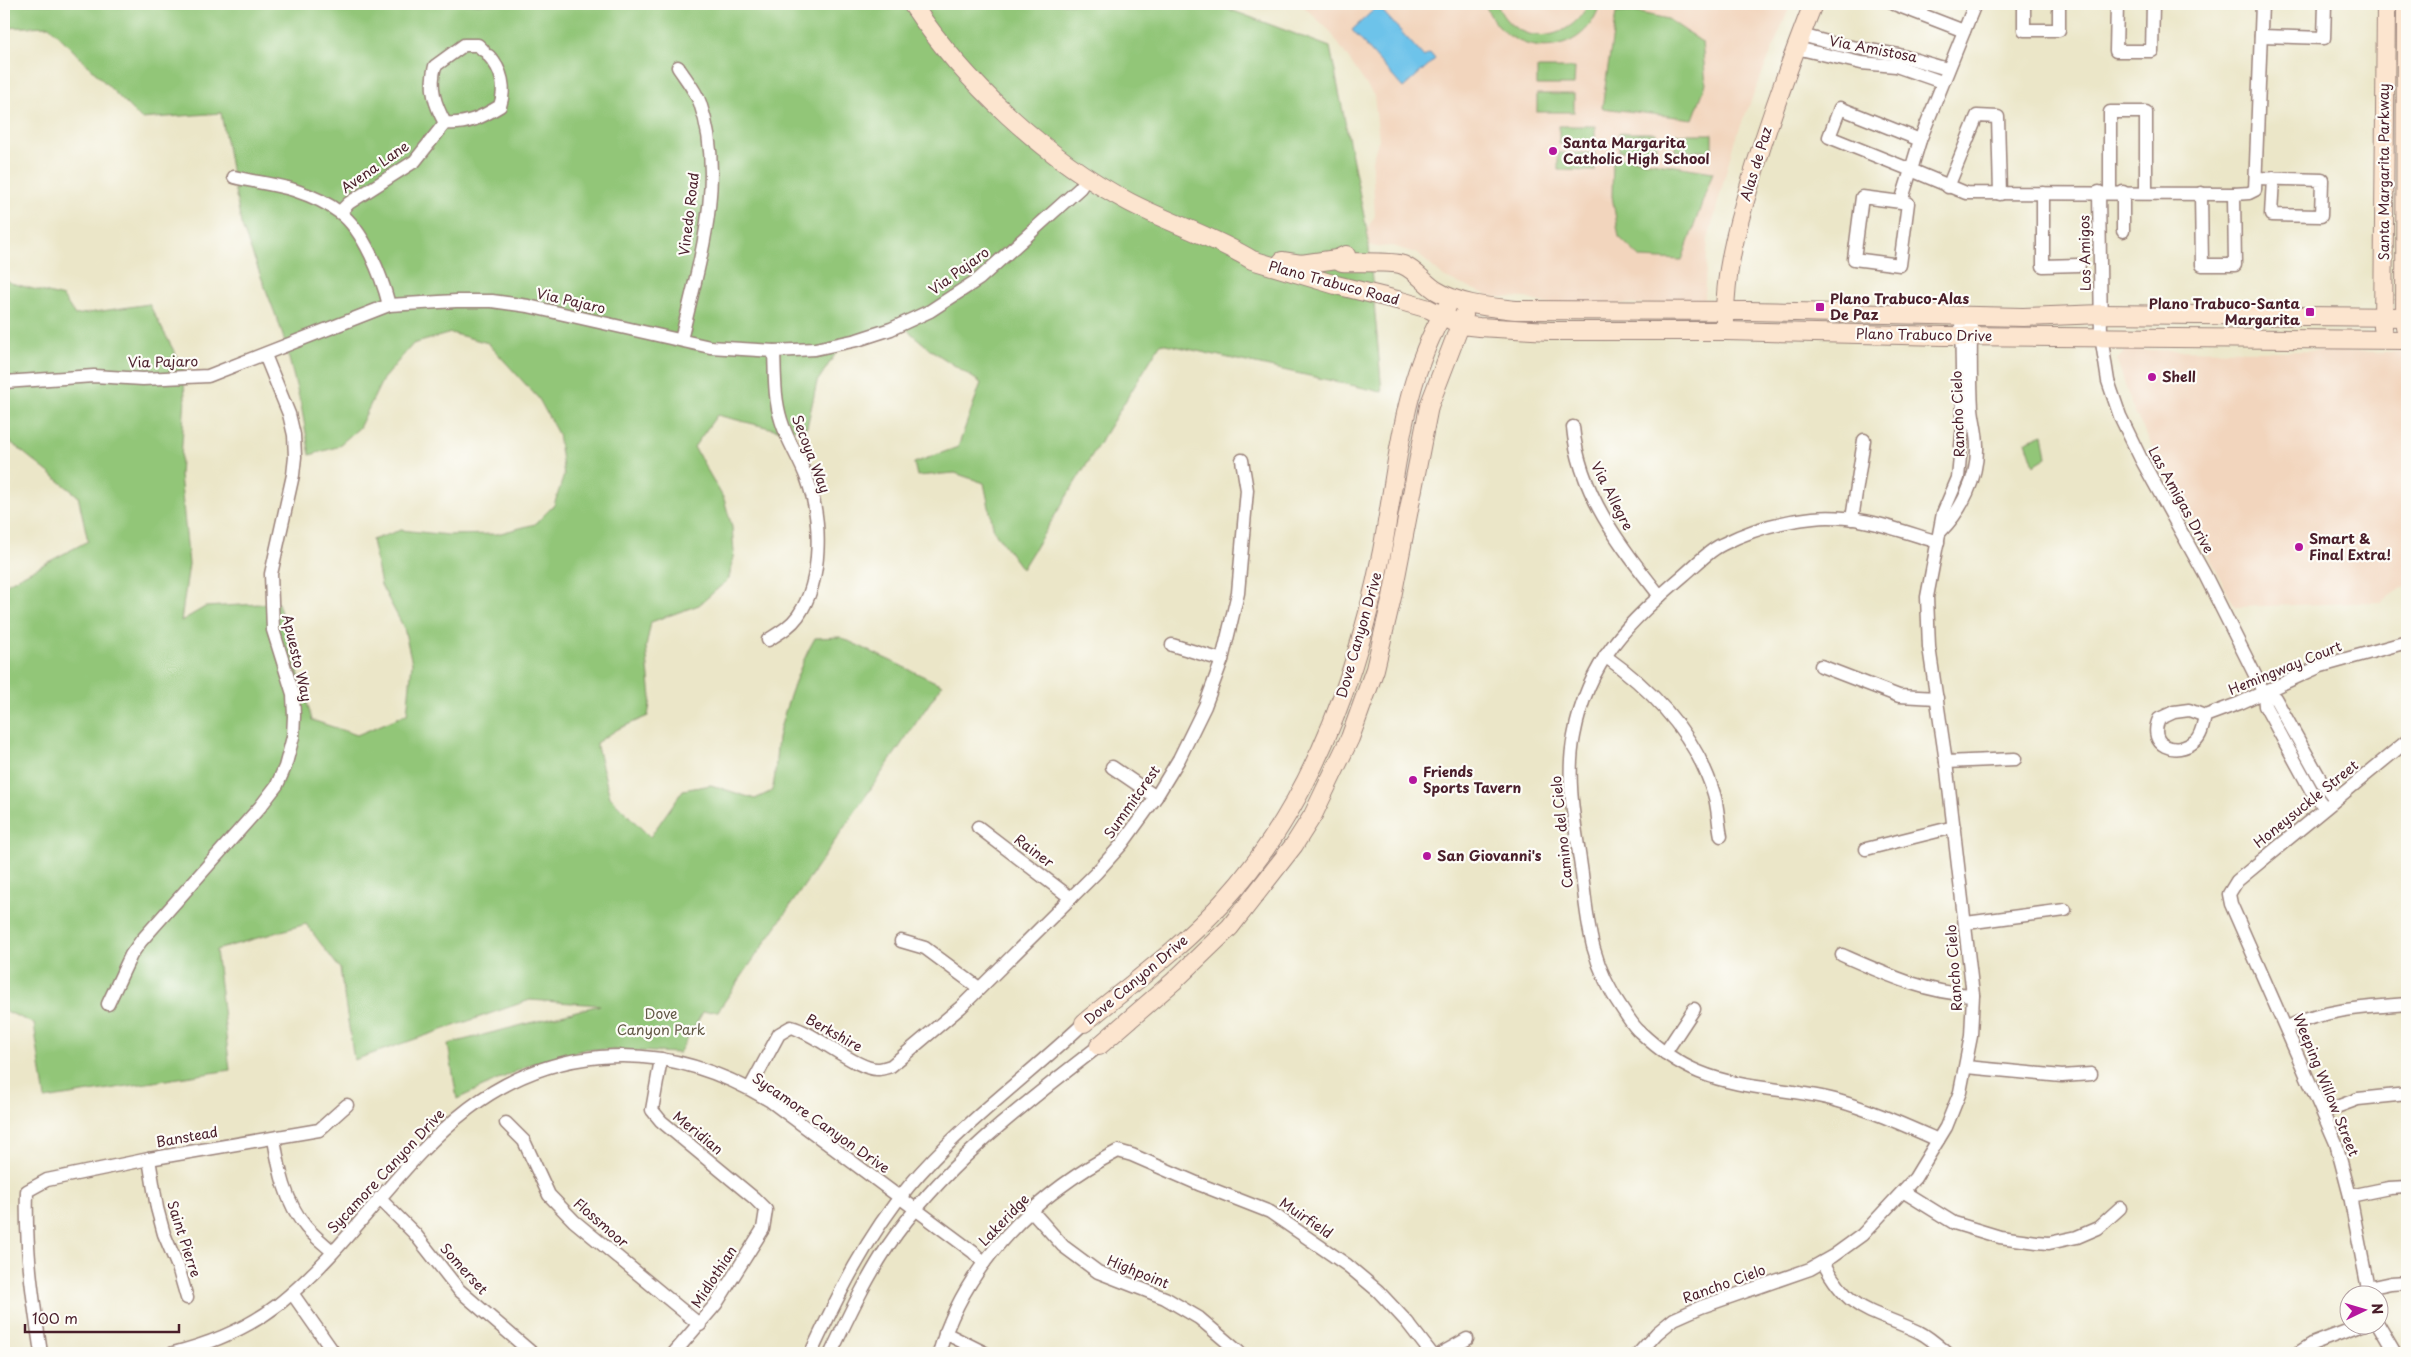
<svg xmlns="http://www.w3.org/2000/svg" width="2411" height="1357" font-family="'Playpen Sans',sans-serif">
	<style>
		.built { fill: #f2d5bd }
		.green { fill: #92c678; stroke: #6e7252 }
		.water { fill: #6dc3ea; stroke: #5c718a }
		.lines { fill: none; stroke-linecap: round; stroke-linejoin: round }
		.street-casing { stroke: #9a827a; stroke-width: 15 }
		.secondary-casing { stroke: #9a827a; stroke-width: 20 }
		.street { stroke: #fff; stroke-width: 12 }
		.secondary { stroke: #fce5cf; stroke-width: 18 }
		.poi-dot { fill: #b5179e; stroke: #fdfcf7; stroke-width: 2 }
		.labels { text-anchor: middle; stroke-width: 4.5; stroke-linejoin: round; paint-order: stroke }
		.street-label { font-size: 14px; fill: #4a1f2b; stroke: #fdfcf7 }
		.poi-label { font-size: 14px; font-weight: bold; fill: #4a1f2b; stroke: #fdfcf7; text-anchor: start }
		.park-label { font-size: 14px; fill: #635946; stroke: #fdfcf7 }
	</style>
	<rect width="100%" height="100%" fill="#fdfcf7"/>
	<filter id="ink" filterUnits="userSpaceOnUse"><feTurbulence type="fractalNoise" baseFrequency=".02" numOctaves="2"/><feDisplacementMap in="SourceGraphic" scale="10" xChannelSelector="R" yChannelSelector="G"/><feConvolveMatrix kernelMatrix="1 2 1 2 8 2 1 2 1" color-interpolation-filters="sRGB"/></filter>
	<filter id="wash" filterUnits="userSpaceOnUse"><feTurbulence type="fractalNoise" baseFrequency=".0096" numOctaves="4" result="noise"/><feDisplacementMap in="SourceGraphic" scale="20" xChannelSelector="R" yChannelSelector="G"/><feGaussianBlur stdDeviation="1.12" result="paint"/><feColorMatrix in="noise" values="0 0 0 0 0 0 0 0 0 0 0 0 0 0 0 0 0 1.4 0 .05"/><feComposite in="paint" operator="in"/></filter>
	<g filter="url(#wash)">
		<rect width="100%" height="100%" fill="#ebe6c8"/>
		<g class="built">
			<path d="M1301,4H1791L1734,142L1708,240L1704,298L1695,304H1546L1526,298L1493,297L1445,278L1418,254L1393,246L1376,247L1366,244L1363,234L1375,216L1372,160L1379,139L1374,96L1329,30Z"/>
			<path d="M2126,350L2407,352V585L2381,602L2235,607L2132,407L2117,360Z"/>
		</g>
		<g class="green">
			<path d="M4,4H1215L1330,47L1368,236L1382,392L1161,343L1022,569L994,531L984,483L955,473L917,476L914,463L958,447L981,383L931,350L899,323L840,347L817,382L807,427L782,431L717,415L694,447L724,499L732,527L734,552L729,579L699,605L651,622L646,647L651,698L648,716L618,729L596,743L610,797L650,837L683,790L711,785L755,799L772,791C777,772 775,752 779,733C786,705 800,663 815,638L840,637L942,685L718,1011L703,1012L679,1053L587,1049L532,1064L457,1099L448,1044L600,1005L530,1000L354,1060L340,969L306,924L216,950L230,1070L45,1099L34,1024L4,1010V589L8,583L88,541L78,496L4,437V279L11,283L63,297L75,315L149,304L183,368L185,397L180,475L189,564L181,621L205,607L278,603L312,720L357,735L407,714L412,663L404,628L381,585L372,540L401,530L448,535L497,534L535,524L554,505L564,475L558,434L539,399L488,343L451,333L413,344L383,379L359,428L337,447L310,455L301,405L282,332L241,224L221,113L141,119L49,26L4,28Z"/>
			<path d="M1485,4H1497C1514,48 1570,44 1588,4H1600C1583,63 1505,59 1485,4Z"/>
			<path d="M1635,12L1668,19L1702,42L1706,84L1693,119L1602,108L1616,13Z"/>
			<path d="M1537,68H1575L1574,85H1537Z"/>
			<rect x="1537" y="94" width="37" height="18"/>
			<path d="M1559,126H1595V144L1559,143Z"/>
			<rect x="1619" y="133" width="37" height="18"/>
			<rect x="1675" y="134" width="37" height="17"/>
			<path d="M1558,153H1595V171L1558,170Z"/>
			<path d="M1613,156L1713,172L1682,260L1641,258L1619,237L1612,196Z"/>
			<path d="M2043,434L2047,457L2034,465L2026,441Z"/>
		</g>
		<path class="water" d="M1378,6L1424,57L1430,53L1435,59L1403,88L1352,30Z"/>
	</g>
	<g filter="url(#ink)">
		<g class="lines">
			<g class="street-casing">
				<g id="street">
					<path d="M1894,4L1964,31"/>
					<path d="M1975,4L1920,140L1911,170L1966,193L2234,194L2249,193L2255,190L2262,4"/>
					<path d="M2024,4V30H2059V4"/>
					<path d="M2117,4L2116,51H2152L2153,4"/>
					<path d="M1801,35L1839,45L1899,55L1947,69"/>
					<path d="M2261,36L2324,38L2325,4"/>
					<path d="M1796,48L1861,63L1896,66L1942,82"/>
					<path d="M483,50L478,45H464L435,66C429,87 435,105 445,123C467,125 482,117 500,106C506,88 502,70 489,56"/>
					<path d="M678,67C685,78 696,91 700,103C727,179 698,266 681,340"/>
					<path d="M234,177C254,182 275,184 294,190C309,195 326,202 339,212C364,230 382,277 389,305"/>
					<path d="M2257,178L2322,180L2321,216L2271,215L2273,178"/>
					<path d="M1948,187L1977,116L1998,117L2000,194"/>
					<path d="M2099,192L2101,336L2108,381L2120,416L2141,459L2205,575L2264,693L2265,706L2311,790L2325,808"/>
					<path d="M2110,192V112H2146V192"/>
					<path d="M2043,193V266L2079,265"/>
					<path d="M2201,193L2202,265H2235L2234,194"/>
					<path d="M1901,202L1862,197L1854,259L1900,265L1908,203L1901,202L1911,170L1829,137L1840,108L1920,140"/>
					<path d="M340,212L349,203L415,161L445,123"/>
					<path d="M2123,231V192"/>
					<path d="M4,382L94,376L143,379L208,376L389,305L456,301H492L528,306L710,347L774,351L815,349L857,340L891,329L930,311L979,279L1080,188L1087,178"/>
					<path d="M1573,427C1579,493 1620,545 1660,596"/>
					<path d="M1852,519L1864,440"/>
					<path d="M1940,532C1962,510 1978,478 1977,446C1977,433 1973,420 1972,408C1970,377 1971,346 1971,315"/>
					<path d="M1938,542C1898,530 1855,513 1813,518C1783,521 1750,530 1723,544C1709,550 1696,565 1684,575C1628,623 1588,660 1574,736C1565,781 1576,829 1582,874C1588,927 1591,965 1623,1010C1628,1017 1633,1026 1640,1032C1657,1048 1677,1063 1699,1072C1742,1090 1791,1088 1835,1100C1871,1110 1904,1125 1938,1140"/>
					<path d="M768,640C779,633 790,627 798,616C823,580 822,519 807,479C800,459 787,441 781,420C774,398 775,374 774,351"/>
					<path d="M1172,645L1222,660"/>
					<path d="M1605,656C1654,691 1696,735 1714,794C1718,807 1718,822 1721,836"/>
					<path d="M1821,666L1899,696L1937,698"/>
					<path d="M2264,693L2275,698L2322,782L2335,799"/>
					<path d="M2205,716C2203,724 2202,735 2195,741C2176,757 2147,746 2159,719L2174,712L2189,710L2205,716L2240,703L2321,666L2407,642"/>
					<path d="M1946,762L2015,759"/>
					<path d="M1112,767L1156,797"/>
					<path d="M978,827L1071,898"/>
					<path d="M1866,849L1954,827"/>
					<path d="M1966,923L2065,910"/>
					<path d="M901,941L925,948L979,988"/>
					<path d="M1842,955C1885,974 1926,993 1973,995"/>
					<path d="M108,1004L131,955L141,941L260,807L277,785L285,767L293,737L294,716L293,694L273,630L271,574L293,475L295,457L294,435L289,414L265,355"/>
					<path d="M2287,1027C2326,1009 2365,1007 2407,1004"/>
					<path d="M1665,1053L1694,1009"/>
					<path d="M661,1059L652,1110L661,1121L754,1198L766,1210L763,1229L716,1304L674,1353"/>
					<path d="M1966,1067L2062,1076L2091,1074"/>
					<path d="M750,1088L779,1034L791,1027C816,1033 858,1071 879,1069C883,1069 887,1067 891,1066L961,1007L1096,873L1122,844L1156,797L1179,759L1205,706L1222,660L1238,593L1247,490L1242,460"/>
					<path d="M2323,1112L2358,1099L2407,1094"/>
					<path d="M506,1123L524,1141L549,1195L574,1221L700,1325"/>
					<path d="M274,1139C279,1169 285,1202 306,1227C314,1236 323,1243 332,1251"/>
					<path d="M149,1159L157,1208L164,1234L178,1267L187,1298"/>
					<path d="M1904,1192L1954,1223L2000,1237L2037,1242L2049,1243L2077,1237L2098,1228L2120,1208"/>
					<path d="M2350,1196L2389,1188L2407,1187"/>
					<path d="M379,1198L415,1234L459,1290L532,1353"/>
					<path d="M1031,1210L1063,1246L1098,1272L1165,1298L1199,1318L1240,1353"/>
					<path d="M1823,1262C1850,1314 1872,1310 1919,1332C1929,1337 1939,1346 1947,1353"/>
					<path d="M2368,1288L2391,1283L2407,1282"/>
					<path d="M292,1293L334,1353"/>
					<path d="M2369,1294L2350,1196L2336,1143L2231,904L2229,894L2237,881L2407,741"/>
					<path d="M2378,1324L2395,1353"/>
					<path d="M945,1333L985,1353"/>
					<path d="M41,1353C33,1300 25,1246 27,1191L47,1180L149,1159L319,1130L347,1105"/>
					<path d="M173,1353C210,1344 248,1328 279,1304C389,1215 440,1071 600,1057C662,1051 717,1069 769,1100L973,1252L984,1263"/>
					<path d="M811,1353C838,1295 867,1236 909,1186C960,1125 1026,1078 1084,1023"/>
					<path d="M831,1353C848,1317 866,1279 888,1246C943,1165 1023,1105 1099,1046"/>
					<path d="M939,1353C965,1263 1037,1193 1118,1151L1132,1155L1201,1185L1270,1212L1347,1265L1378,1291L1407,1322L1431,1353"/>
					<path d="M1442,1353L1467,1339"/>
					<path d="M1639,1353L1657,1333L1674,1319L1701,1307L1810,1269L1833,1256L1862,1235L1915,1178L1946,1127L1960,1092L1971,1036L1973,995L1946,762L1929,647L1927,597L1943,513L1958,478L1963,425L1961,315"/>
					<path d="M2298,1353L2312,1344L2365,1324"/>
				</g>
			</g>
			<g class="secondary-casing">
				<g id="secondary">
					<path d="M912,4C964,82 1045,158 1129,202C1169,223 1213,236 1252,260L1336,285L1401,301L1429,309L1461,325L1479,327L1550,331H1725L1945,336L2407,340"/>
					<path d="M1337,259L1342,262C1355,263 1394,261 1403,265C1417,271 1425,284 1437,291C1460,305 1489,307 1516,310L1748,311L2023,317L2101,314L2407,317"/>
					<path d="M1282,261L1301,264L1337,259L1346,255"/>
					<path d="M1725,323C1724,276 1736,229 1750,184C1768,123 1790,63 1813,4"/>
					<path d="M2405,327L2406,4"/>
					<path d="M2383,328L2386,4"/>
					<path d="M1084,1023C1131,984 1181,948 1222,903C1311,806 1357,678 1382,551C1398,467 1401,382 1447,307"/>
					<path d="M1099,1046L1174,981L1230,927L1294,845L1313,815L1350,738L1375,669L1392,597L1429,406L1464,315"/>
				</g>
			</g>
			<use href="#street" class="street"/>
			<use href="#secondary" class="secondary"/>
		</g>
	</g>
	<g class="poi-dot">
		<circle cx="1553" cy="151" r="5"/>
		<rect x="1815" y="302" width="10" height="10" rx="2.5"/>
		<rect x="2305" y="307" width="10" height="10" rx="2.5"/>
		<circle cx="2152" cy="377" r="5"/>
		<circle cx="2299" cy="547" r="5"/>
		<circle cx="1413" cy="780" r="5"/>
		<circle cx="1427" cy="856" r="5"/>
	</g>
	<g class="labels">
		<g class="street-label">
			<text transform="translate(1873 49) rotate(11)" y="5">Via Amistosa</text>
			<text transform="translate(1756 164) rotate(-73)" y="5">Alas de Paz</text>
			<text transform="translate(375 167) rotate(-35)" y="5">Avena Lane</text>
			<text transform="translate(2384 172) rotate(-90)" y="5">Santa Margarita Parkway</text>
			<text transform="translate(689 214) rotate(-83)" y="5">Vinedo Road</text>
			<text transform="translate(2085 253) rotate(-91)" y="5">Los Amigos</text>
			<text transform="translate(959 271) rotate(-36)" y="5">Via Pajaro</text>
			<text transform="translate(1334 283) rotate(15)" y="5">Plano Trabuco Road</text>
			<text transform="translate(571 301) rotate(13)" y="5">Via Pajaro</text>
			<text transform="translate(1924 335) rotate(1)" y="5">Plano Trabuco Drive</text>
			<text transform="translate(163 362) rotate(-1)" y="5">Via Pajaro</text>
			<text transform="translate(1958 414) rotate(-92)" y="5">Rancho Cielo</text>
			<text transform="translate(811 454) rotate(69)" y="5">Secoya Way</text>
			<text transform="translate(1612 496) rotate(63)" y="5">Via Allegre</text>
			<text transform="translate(2181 500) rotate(61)" y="5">Las Amigas Drive</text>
			<text transform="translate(1359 635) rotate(-74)" y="5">Dove Canyon Drive</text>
			<text transform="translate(297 658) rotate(77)" y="5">Apuesto Way</text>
			<text transform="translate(2285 668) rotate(-22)" y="5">Hemingway Court</text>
			<text transform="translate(1132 802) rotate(-55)" y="5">Summitcrest</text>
			<text transform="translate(2306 804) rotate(-39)" y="5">Honeysuckle Street</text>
			<text transform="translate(1562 832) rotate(-96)" y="5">Camino del Cielo</text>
			<text transform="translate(1034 851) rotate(37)" y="5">Rainer</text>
			<text transform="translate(1954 968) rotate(-94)" y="5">Rancho Cielo</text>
			<text transform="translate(1136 980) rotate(-40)" y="5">Dove Canyon Drive</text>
			<text transform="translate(834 1033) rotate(29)" y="5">Berkshire</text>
			<text transform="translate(2326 1085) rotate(68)" y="5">Weeping Willow Street</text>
			<text transform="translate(821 1123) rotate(35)" y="5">Sycamore Canyon Drive</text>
			<text transform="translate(698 1133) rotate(39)" y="5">Meridian</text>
			<text transform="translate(187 1137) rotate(-10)" y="5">Banstead</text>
			<text transform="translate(386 1171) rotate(-47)" y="5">Sycamore Canyon Drive</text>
			<text transform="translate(1306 1218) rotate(34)" y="5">Muirfield</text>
			<text transform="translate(1004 1220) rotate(-46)" y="5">Lakeridge</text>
			<text transform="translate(601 1223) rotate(41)" y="5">Flossmoor</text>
			<text transform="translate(184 1239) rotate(72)" y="5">Saint Pierre</text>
			<text transform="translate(464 1269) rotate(48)" y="5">Somerset</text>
			<text transform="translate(1138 1272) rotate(22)" y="5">Highpoint</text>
			<text transform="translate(714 1277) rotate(-57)" y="5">Midlothian</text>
			<text transform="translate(1724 1284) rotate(-20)" y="5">Rancho Cielo</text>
		</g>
		<g class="poi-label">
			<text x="1563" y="148">Santa Margarita<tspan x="1563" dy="16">Catholic High School</tspan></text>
			<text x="1830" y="304">Plano Trabuco-Alas<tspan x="1830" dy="16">De Paz</tspan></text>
			<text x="2300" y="309" text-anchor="end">Plano Trabuco-Santa<tspan x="2300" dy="16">Margarita</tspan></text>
			<text x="2162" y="382">Shell</text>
			<text x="2309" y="544">Smart &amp;<tspan x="2309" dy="16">Final Extra!</tspan></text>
			<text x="1423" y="777">Friends<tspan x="1423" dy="16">Sports Tavern</tspan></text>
			<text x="1437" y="861">San Giovanni's</text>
		</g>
		<g class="park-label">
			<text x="661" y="1019">Dove<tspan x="661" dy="16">Canyon Park</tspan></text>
		</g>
	</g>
	<rect width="2411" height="1357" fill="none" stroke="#fdfcf7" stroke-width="20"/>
	<g transform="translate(2364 1310) rotate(85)"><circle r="24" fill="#fdfcf7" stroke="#b5a4a5"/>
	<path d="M0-4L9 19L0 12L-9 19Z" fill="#b5179e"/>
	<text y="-8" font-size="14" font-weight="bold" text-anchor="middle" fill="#4a1f2b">N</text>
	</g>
	<path d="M25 1324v8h154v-8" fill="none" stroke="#4a1f2b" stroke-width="2.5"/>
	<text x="32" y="1324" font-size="15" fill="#4a1f2b" stroke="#fdfcf7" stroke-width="4" paint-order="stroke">100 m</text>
</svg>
